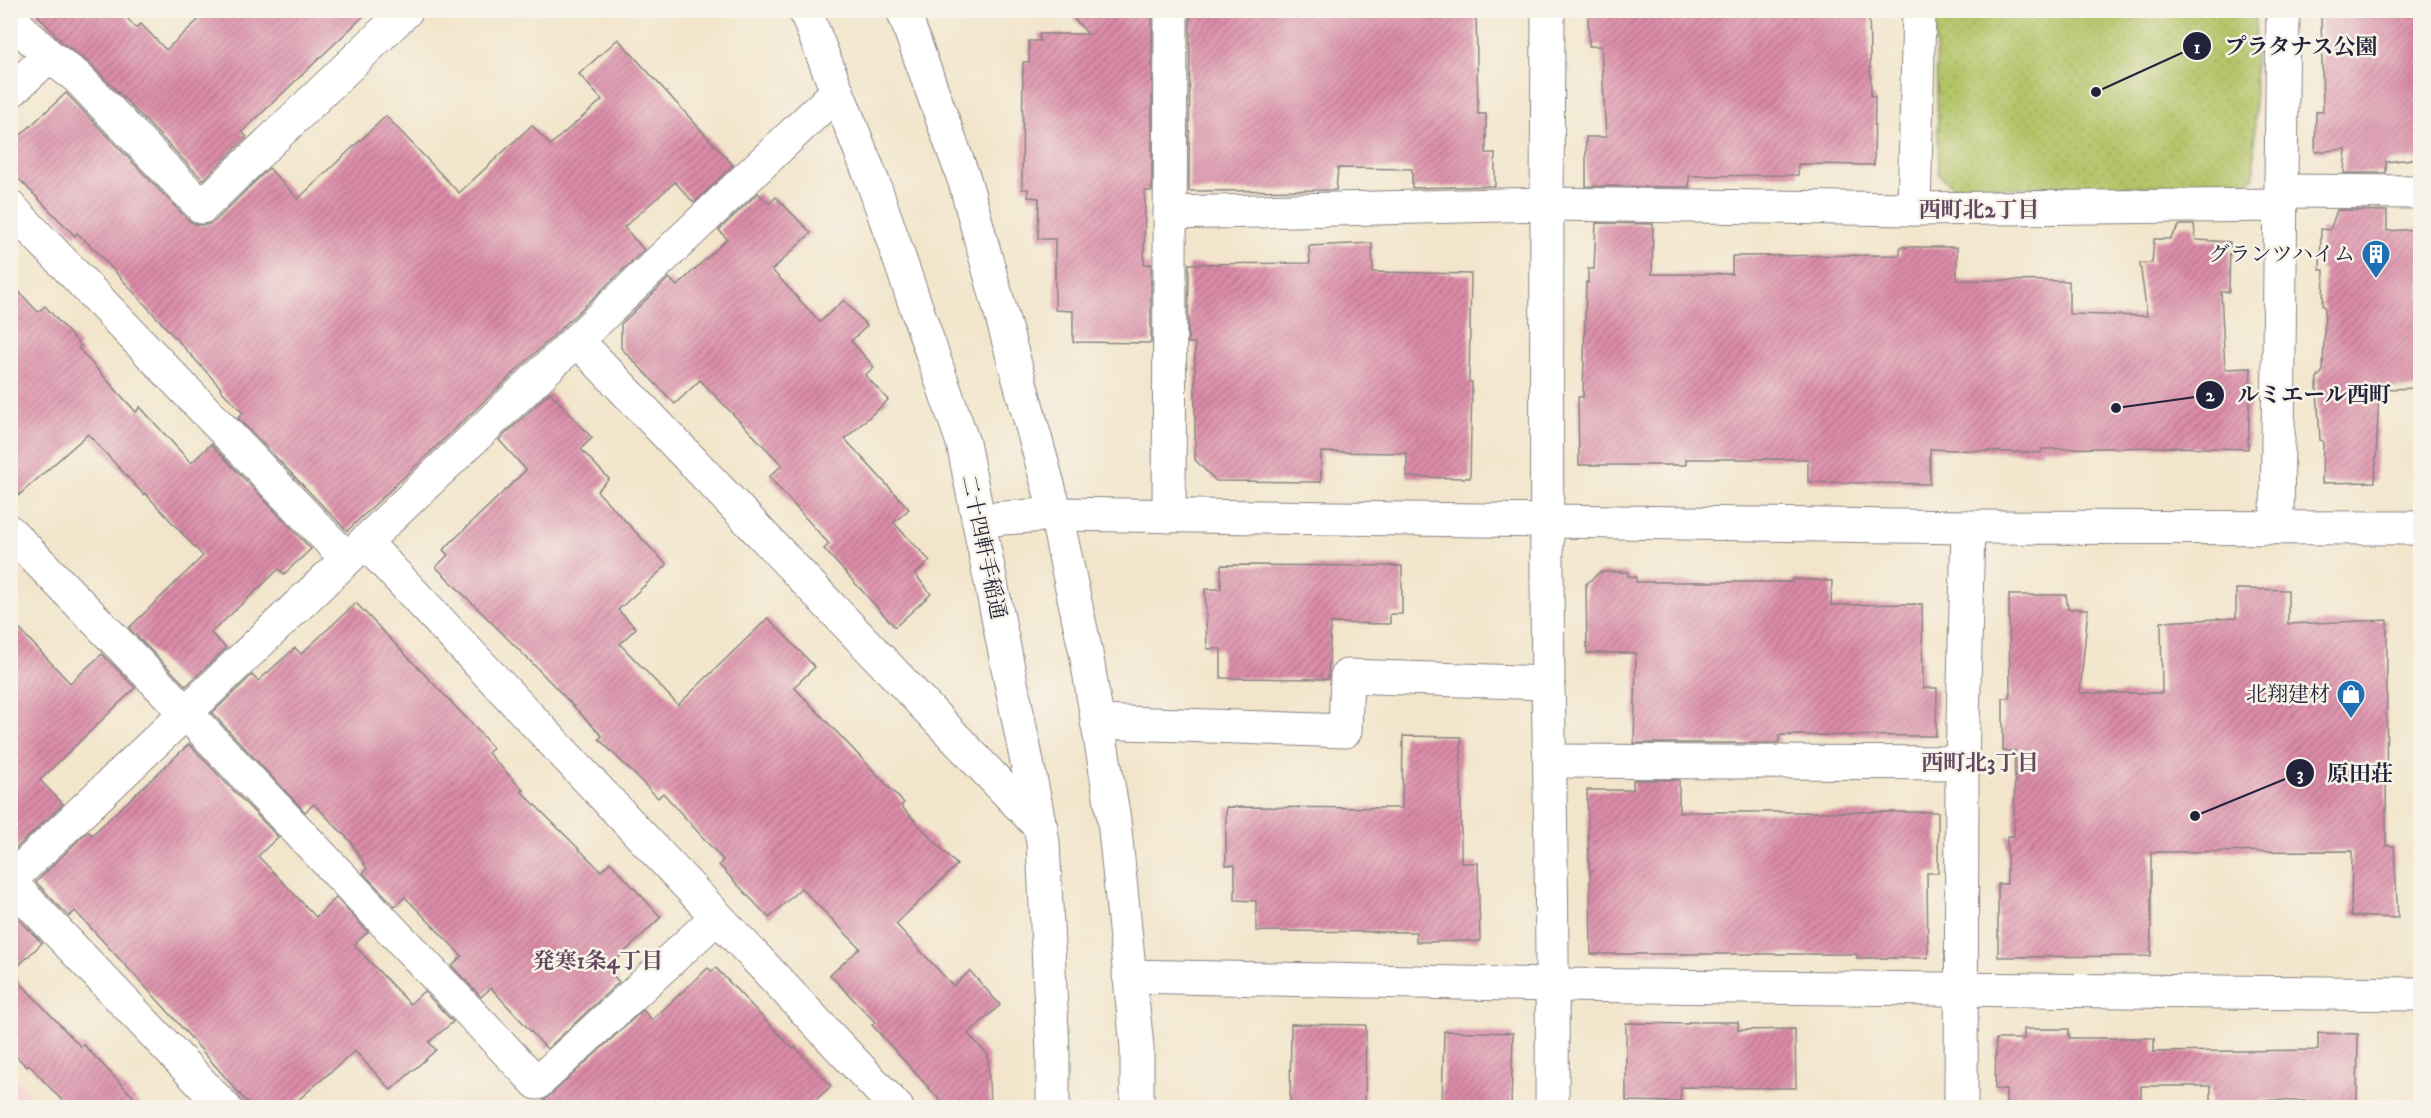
<svg xmlns="http://www.w3.org/2000/svg" width="2431" height="1118" font-family="'IM FELL DW Pica','Noto Serif JP',serif">
	<style>
		.built { fill: #f7cfd3 }
		.grass { fill: url(#grass-dots); stroke: #6b7352; stroke-width: 1.5 }
		.building { fill: url(#building-hatch) }
		.lines { fill: none; stroke-linecap: round; stroke-linejoin: round }
		.minor-casing { stroke: #8a8483; stroke-width: 35 }
		.minor { stroke: #fff; stroke-width: 33 }
		.labels { text-anchor: middle; stroke-width: 5; stroke-linejoin: round; paint-order: stroke }
		.poi-label { font-size: 21px; fill: #22223b; stroke: #f7f3e8; text-anchor: end }
		.street-label { font-size: 21px; fill: #22223b; stroke: #f7f3e8 }
		.neighbourhood-label { font-size: 22px; font-weight: bold; fill: #634761; stroke: #f7f3e8 }
		.leader { fill: none; stroke: #22223b; stroke-width: 2 }
		.callout-dot { fill: #22223b; stroke: #f7f3e8; stroke-width: 2 }
		.mark-label { font-size: 18px; text-anchor: middle; font-weight: bold; fill: #fff }
		.callout-label { font-size: 22px; text-anchor: middle; font-weight: bold; fill: #22223b; stroke: #f7f3e8; stroke-width: 5; stroke-linejoin: round; paint-order: stroke }
	</style>
	<defs>
		<pattern id="grass-dots" width="8" height="8" patternUnits="userSpaceOnUse" patternTransform="scale(1.5)"><rect width="8" height="8" fill="#b4c468"/><path d="M2 2h.1M6 6h.1" fill="none" stroke="#9aa85b" stroke-width="1.8" stroke-linecap="round"/></pattern>
		<pattern id="building-hatch" width="6" height="6" patternUnits="userSpaceOnUse" patternTransform="scale(1.5)"><rect width="6" height="6" fill="#db8ba7"/><path d="M-1 1l2-2M0 6l6-6M5 7l2-2" fill="none" stroke="#b17189"/></pattern>
	</defs>
	<rect width="100%" height="100%" fill="#f7f3e8"/>
	<filter id="ink" filterUnits="userSpaceOnUse"><feTurbulence type="fractalNoise" baseFrequency=".0167" numOctaves="2"/><feDisplacementMap in="SourceGraphic" scale="12" xChannelSelector="R" yChannelSelector="G"/><feConvolveMatrix kernelMatrix="1 2 1 2 8 2 1 2 1" color-interpolation-filters="sRGB"/></filter>
	<filter id="wash" filterUnits="userSpaceOnUse"><feTurbulence type="fractalNoise" baseFrequency=".008" numOctaves="4" result="noise"/><feDisplacementMap in="SourceGraphic" scale="24" xChannelSelector="R" yChannelSelector="G"/><feGaussianBlur stdDeviation="1.35" result="paint"/><feColorMatrix in="noise" values="0 0 0 0 0 0 0 0 0 0 0 0 0 0 0 0 0 1.4 0 .05"/><feComposite in="paint" operator="in"/></filter>
	<g filter="url(#wash)">
		<rect width="100%" height="100%" fill="#f2e5cb"/>
		<path class="built" d="M11,1075L41,1107H11Z"/>
		<path class="grass" d="M1935,11H2256L2254,177L2244,186L1954,188L1939,174Z"/>
		<g id="blocks">
			<g class="building">
				<path d="M33,10H120L136,28L141,24L166,50L209,10H370L242,132L247,137L203,180L91,64L63,43Z"/>
				<path d="M1066,10H1152V191H1145L1144,264H1151V343L1073,342V311L1055,310V239H1038L1039,198L1028,197V189H1022L1023,62H1029V41H1040L1039,34H1088Z"/>
				<path d="M1190,10H1476L1478,114H1486V153H1495V186L1412,188V169L1338,168L1336,190L1189,191Z"/>
				<path d="M1588,10H1869L1871,96H1875L1874,165L1798,164V175L1689,176V187L1586,186V137H1606L1601,46H1589Z"/>
				<path d="M2321,10H2421V158L2386,162V173H2344L2346,149L2315,152L2316,112H2323Z"/>
				<path d="M618,39L733,165L694,203L675,182L624,227L644,250L347,531L238,418L243,413L220,389L221,388L98,253L77,233L75,236L10,170V145L66,93L188,220L197,225H207L215,221L269,168L298,199L386,116L459,193L532,125L550,145L602,100L579,74Z"/>
				<path d="M758,193L769,204L776,197L811,233L772,270L820,322L844,300L867,326L851,341L874,367L865,375L888,400L845,439L909,509L894,523L930,561L915,574L931,594L895,627L824,549L829,544L769,477L782,465L700,380L675,404L621,348V324L669,278L677,286L727,239L719,230Z"/>
				<path d="M2337,210L2387,211V231L2421,229V388L2379,389L2375,482L2322,483L2323,441L2320,440L2317,390V378L2323,371L2325,307L2323,306L2324,270H2320L2321,229L2330,230Z"/>
				<path d="M1596,223L1653,224L1652,274H1732V256L1900,255V247H1957V280L2069,281V314L2147,316L2140,263H2152L2154,239H2170L2180,225H2194L2196,240L2230,242L2229,292H2221L2225,369L2251,368L2248,449L2170,447L2042,449L2041,453L1930,449V484L1808,482V459H1686V465H1579L1578,397H1583L1586,282L1588,283V269H1594Z"/>
				<path d="M1372,243L1373,272L1471,274L1469,382H1472L1470,478L1407,477V453L1321,452V482L1216,481L1195,460V343H1188L1189,264L1310,263L1309,246Z"/>
				<path d="M10,282L38,312L45,306L81,346L78,348L136,412L140,407L191,463L211,444L311,549L284,574L279,569L211,633L226,648L186,686L129,628L203,556L145,493L144,495L88,434L10,503Z"/>
				<path d="M550,392L592,438L581,449L609,479L597,491L667,565L618,610L636,628L620,644L678,705L768,618L815,667L794,687L904,803L901,806L957,865L896,924L953,986L970,971L1000,1005L968,1034L988,1055L990,1107H946L872,1025L875,1022L830,975L860,948L801,888L769,918L719,865L723,860L663,793L658,798L599,739L602,736L536,667L436,567L448,555L443,550L526,470L499,440Z"/>
				<path d="M1221,565L1402,566V614H1390V624L1331,623L1328,679L1221,678V649H1207L1205,589H1221Z"/>
				<path d="M1600,572H1628V576L1636,577V582H1792L1793,579L1832,581L1831,605L1922,604L1923,688H1937L1936,736L1779,735V743H1634L1636,653H1587L1586,584Z"/>
				<path d="M2236,589L2288,590V624L2387,620L2386,846H2394L2398,918L2351,916L2352,851L2151,852V956L1998,957V884H2007V836H2014L2015,751H2003V698H2010L2009,595H2066L2068,609H2088L2080,693H2162L2161,622L2236,618Z"/>
				<path d="M356,603L473,725L493,748L488,753L523,790L521,791L601,871L610,862L661,917L607,969L619,982L547,1049L491,988L481,997L452,966L462,956L405,897L395,906L363,873L367,869L351,842L314,804L305,812L212,713L252,675L258,681L295,648L301,654Z"/>
				<path d="M10,619L70,683L102,654L135,688L40,780L63,804L10,854Z"/>
				<path d="M1403,736L1461,737V863H1478L1480,941L1416,942V932L1256,931V901L1235,900V865H1226V807L1402,808Z"/>
				<path d="M189,744L278,837L258,856L316,917L336,898L368,932L354,945L410,1004L424,991L453,1022L429,1042L436,1050L391,1090L355,1051L290,1107H251L164,1007L75,911L69,917L36,882L88,831L92,835Z"/>
				<path d="M1633,780H1679V812H1938V873H1927L1928,958H1857V954H1591L1590,869H1589L1587,790H1633Z"/>
				<path d="M10,910L42,943L11,973L80,1046L83,1044L143,1107H68L29,1065L27,1067L10,1050Z"/>
				<path d="M708,968L712,971L716,968L793,1049L795,1047L831,1086L808,1107H537L643,1010L652,1020Z"/>
				<path d="M1688,1022H1738V1030L1795,1029L1796,1088L1681,1087L1680,1102L1626,1101V1023L1688,1024Z"/>
				<path d="M1291,1024L1366,1025L1365,1107H1290Z"/>
				<path d="M2024,1029H2069V1038H2154V1052L2318,1050V1033L2358,1034L2357,1102L2260,1100V1107H2211V1086H2141V1107H2006V1090L1995,1089L1996,1039H2024Z"/>
				<path d="M1444,1031L1513,1033L1511,1107H1442Z"/>
			</g>
		</g>
	</g>
	<g filter="url(#ink)">
		<use href="#blocks" fill-opacity="0" stroke="#8a8483" stroke-width="1.5"/>
		<g class="lines">
			<g class="minor-casing">
				<g id="minor">
					<path d="M805,10L874,185L963,443L1043,842L1053,1052V1108"/>
					<path d="M903,10L965,182L1056,514L1086,653L1114,820L1137,1047V1108"/>
					<path d="M1548,10C1547,235 1545,459 1548,683C1551,825 1553,966 1552,1108"/>
					<path d="M10,18L49,56L77,77L202,207L407,10"/>
					<path d="M10,92L49,56"/>
					<path d="M2281,191L2420,192"/>
					<path d="M10,207L347,559"/>
					<path d="M1914,209L1919,10"/>
					<path d="M1170,213L1547,204L1914,209L2281,205"/>
					<path d="M577,340L1041,828"/>
					<path d="M1169,516L1171,10"/>
					<path d="M979,520L1056,514L1968,527L2420,528"/>
					<path d="M2277,526L2283,10"/>
					<path d="M10,532L186,713L537,1083L717,917"/>
					<path d="M365,542L897,1108"/>
					<path d="M1097,722L1345,731L1347,676L1548,683"/>
					<path d="M1551,761L1962,763"/>
					<path d="M10,880L837,92"/>
					<path d="M10,882L225,1108"/>
					<path d="M1129,976L1553,985L2420,994"/>
					<path d="M1961,1108L1962,763L1968,527"/>
				</g>
			</g>
			<use href="#minor" class="minor"/>
		</g>
	</g>
	<defs>
		<g id="building-pin" transform="scale(1.5)"><path d="M0 17L-7.5 6A9.5 9.5 0 1 1 7.5 6Z" fill="#1f6fb2" stroke="#f7f3e8"/><path d="M-4-6H4V6H1V3H-1V6H-4ZM-2.5-4.3h1.7v1.8h-1.7ZM.8-4.3h1.7v1.8H.8ZM-2.5-1h1.7V.8h-1.7ZM.8-1h1.7V.8H.8Z" fill="#fff"/></g>
		<g id="shop-pin" transform="scale(1.5)"><path d="M0 17L-7.5 6A9.5 9.5 0 1 1 7.5 6Z" fill="#1f6fb2" stroke="#f7f3e8"/><path d="M-5-2.5h2.3a2.7 3.5 0 0 1 5.4 0H5L5.5 6h-11ZM-1.5-2.5h3a1.5 2.3 0 0 0-3 0Z" fill="#fff"/></g>
	</defs>
	<g fill-rule="evenodd">
		<use href="#building-pin" x="2376" y="254"/>
		<use href="#shop-pin" x="2351" y="694"/>
	</g>
	<g class="labels">
		<g class="poi-label">
			<text x="2355" y="261">グランツハイム</text>
			<text x="2330" y="701">北翔建材</text>
		</g>
		<g class="street-label">
			<text transform="translate(984 547) rotate(78)" y="7">二十四軒手稲通</text>
		</g>
		<g class="neighbourhood-label">
			<text x="1979" y="217">西町北2丁目</text>
			<text x="1980" y="770">西町北3丁目</text>
			<text x="598" y="968">発寒1条4丁目</text>
		</g>
	</g>
	<path class="leader" d="M2096 92L2197 46M2116 408L2210 395M2195 816L2300 773"/>
	<g class="callout-dot">
		<circle cx="2096" cy="92" r="6"/>
		<circle cx="2116" cy="408" r="6"/>
		<circle cx="2195" cy="816" r="6"/>
		<circle cx="2197" cy="46" r="15"/>
		<circle cx="2210" cy="395" r="15"/>
		<circle cx="2300" cy="773" r="15"/>
	</g>
	<g class="mark-label">
		<text x="2197" y="53">1</text>
		<text x="2210" y="401">2</text>
		<text x="2300" y="780">3</text>
	</g>
	<g class="callout-label">
		<text x="2301" y="54">プラタナス公園</text>
		<text x="2314" y="402">ルミエール西町</text>
		<text x="2360" y="781">原田荘</text>
	</g>
	<rect width="2431" height="1118" fill="none" stroke="#f7f3e8" stroke-width="36"/>
</svg>
